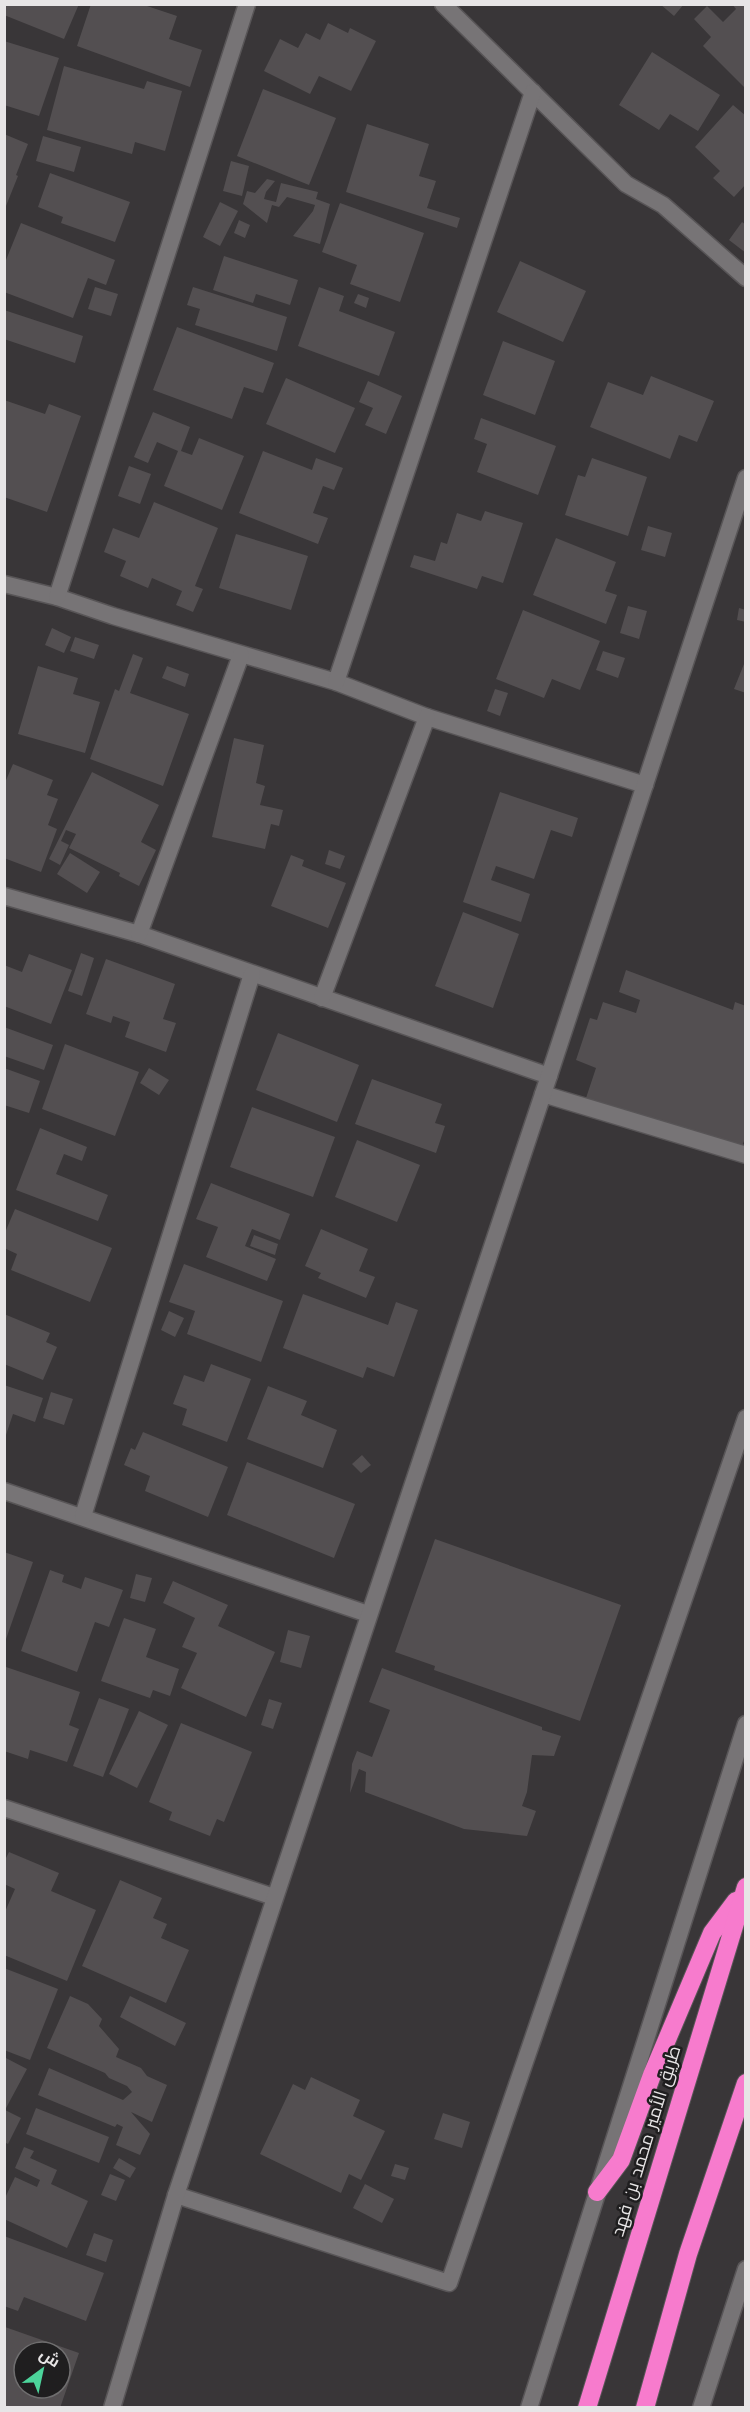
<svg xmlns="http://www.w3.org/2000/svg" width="750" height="2412" font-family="'Work Sans',Cairo,sans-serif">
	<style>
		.building { fill: #534f51; fill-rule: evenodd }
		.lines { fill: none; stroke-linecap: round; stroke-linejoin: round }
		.minor-casing { stroke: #585557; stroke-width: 19 }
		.secondary-casing { stroke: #585557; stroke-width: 19 }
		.motorway-casing { stroke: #585557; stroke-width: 20 }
		.minor { stroke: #777476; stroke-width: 16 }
		.secondary { stroke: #777476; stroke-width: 16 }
		.motorway { stroke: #f77bcd; stroke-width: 18 }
		.labels { text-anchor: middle; stroke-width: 5; stroke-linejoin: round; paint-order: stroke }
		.street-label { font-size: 18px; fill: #e7e5e6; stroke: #1f1e1f }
	</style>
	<rect width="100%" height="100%" fill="#393638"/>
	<g class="building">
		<path d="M4,4H79L64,39L4,15Z"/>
		<path d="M91,4H141L177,16L169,39L202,50L190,87L77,46Z"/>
		<path d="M660,4H684L674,16Z"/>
		<path d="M732,4H746V89L703,46L711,37L694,19L707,6L723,22L736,9Z"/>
		<path d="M328,23L348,33L350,28L376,41L351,91L319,76L310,94L264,71L280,39L298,48L306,33L320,40Z"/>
		<path d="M4,41L59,58L39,116L4,105Z"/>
		<path d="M652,52L720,95L698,131L670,114L659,130L619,105Z"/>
		<path d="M64,66L144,89L147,81L182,91L165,151L135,142L132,154L47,130Z"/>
		<path d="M263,89L336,118L309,185L237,156Z"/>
		<path d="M733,105L746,116V184L734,197L713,178L720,171L695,147Z"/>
		<path d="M367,124L429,144L419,176L436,181L427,208L460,218L457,228L346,192Z"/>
		<path d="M4,134L28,144L16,175L18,176L6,206H4Z"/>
		<path d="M43,136L81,147L74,172L36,161Z"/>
		<path d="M231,161L249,166L242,196L223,191Z"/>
		<path d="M50,173L130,202L115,242L61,223L63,217L38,207Z"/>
		<path d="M267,179L275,181L266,192L264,199L276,202L281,183L318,192L316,199L330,204L320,244L293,236L313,211L315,205L287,197L279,207L272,205L267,223L243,204L247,191L255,193Z"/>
		<path d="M220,202L238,211L220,246L203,237Z"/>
		<path d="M340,203L424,233L400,302L350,284L357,265L322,252Z"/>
		<path d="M239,220L250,225L245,238L234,233Z"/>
		<path d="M742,222L746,225V253L729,240Z"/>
		<path d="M21,223L115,260L106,285L88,278L73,318L4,292V265Z"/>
		<path d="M224,256L298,280L290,305L256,294L253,303L213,290Z"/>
		<path d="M520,261L586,291L563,342L497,312Z"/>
		<path d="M95,287L118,294L111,316L88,309Z"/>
		<path d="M193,287L287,317L277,351L195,325L200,309L187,305Z"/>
		<path d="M319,287L344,296L339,311L395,332L379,376L298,346Z"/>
		<path d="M358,294L369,298L366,308L354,303Z"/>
		<path d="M4,310L83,336L75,363L4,339Z"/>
		<path d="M177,327L274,363L263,393L244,387L232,419L153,390Z"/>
		<path d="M503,341L555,361L535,415L483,395Z"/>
		<path d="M651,376L714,401L697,442L679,435L670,459L590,427L608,382L643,395Z"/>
		<path d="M286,378L355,408L335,453L266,424Z"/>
		<path d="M368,381L402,396L386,434L365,425L373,408L359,402Z"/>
		<path d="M4,400L45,414L49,404L81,416L47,512L4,497Z"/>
		<path d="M153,412L190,427L181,451L192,455L199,438L244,456L222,510L164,486L178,451L157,442L148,463L134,457Z"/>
		<path d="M481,418L556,446L538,495L477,472L487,444L474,439Z"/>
		<path d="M263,451L312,470L316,458L343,468L334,490L323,486L313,513L328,518L318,544L239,513Z"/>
		<path d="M592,458L647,477L628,536L565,515L578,475L585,477Z"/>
		<path d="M129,466L151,474L140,504L118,496Z"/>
		<path d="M154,502L218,528L195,586L203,589L193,612L176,605L182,591L152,578L148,588L120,576L126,561L104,552L113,528L139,538Z"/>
		<path d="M485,511L523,523L503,583L482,576L477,589L410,567L414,555L435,561L441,542L447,544L457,513L481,521Z"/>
		<path d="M648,526L672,533L665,557L641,550Z"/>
		<path d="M236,534L308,556L291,610L219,588Z"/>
		<path d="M556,538L616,562L605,591L617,595L606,624L533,595Z"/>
		<path d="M628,606L647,611L639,639L620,633Z"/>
		<path d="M739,608L746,610V622L737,620Z"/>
		<path d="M523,610L600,641L580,690L552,679L544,698L496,679Z"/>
		<path d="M52,628L71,637L64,653L45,645Z"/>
		<path d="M75,637L99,645L94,659L70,651Z"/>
		<path d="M603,651L625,658L618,678L596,670Z"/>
		<path d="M133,654L143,658L130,693L189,714L163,786L90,759L115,689L119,691Z"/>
		<path d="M746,659V693L734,689Z"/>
		<path d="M38,666L78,678L73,694L100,702L85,753L18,734Z"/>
		<path d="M167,666L189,674L185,687L162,678Z"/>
		<path d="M495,689L508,693L500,716L487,711Z"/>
		<path d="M234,738L264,745L256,783L265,786L260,805L283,810L279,826L271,824L265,849L212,837Z"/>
		<path d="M13,764L53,780L47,795L58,799L48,825L57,829L41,872L4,858V785Z"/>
		<path d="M92,772L159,805L141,842L156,850L139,886L119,876L120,873L69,848L76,834L66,830L61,841L69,845L60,865L49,859Z"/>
		<path d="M500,792L578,818L572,837L551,830L534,879L496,866L491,880L530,894L521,922L463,902Z"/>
		<path d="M329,850L345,856L340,869L325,864Z"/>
		<path d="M70,853L100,872L87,893L57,874Z"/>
		<path d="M291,855L304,860L302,866L346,883L328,928L271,906Z"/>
		<path d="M463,912L519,934L493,1008L435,986Z"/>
		<path d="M81,953L94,958L82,996L68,991Z"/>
		<path d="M29,954L72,970L51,1024L4,1006V965L22,972Z"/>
		<path d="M106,959L175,984L163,1019L176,1023L166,1052L125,1037L130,1022L113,1016L111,1023L86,1014Z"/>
		<path d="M626,970L733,1010L735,1002L746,1006V1136L740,1151L586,1098L596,1068L576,1060L590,1018L597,1020L603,1002L636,1013L640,1000L619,992Z"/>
		<path d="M4,1027L53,1045L44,1070L4,1056Z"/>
		<path d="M278,1033L359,1065L337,1122L256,1090Z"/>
		<path d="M65,1044L139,1072L115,1136L42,1109Z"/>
		<path d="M4,1068L40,1081L29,1113L4,1105Z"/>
		<path d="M149,1068L169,1080L159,1095L140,1083Z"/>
		<path d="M372,1079L442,1104L435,1123L445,1126L436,1153L355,1124Z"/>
		<path d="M252,1107L335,1137L313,1197L230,1167Z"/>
		<path d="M40,1128L87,1147L82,1161L64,1154L56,1174L108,1195L98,1221L16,1190Z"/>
		<path d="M357,1140L420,1165L397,1222L335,1197Z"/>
		<path d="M211,1183L290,1214L280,1240L252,1229L245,1246L276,1259L267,1281L206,1257L218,1227L196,1219Z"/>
		<path d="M15,1209L112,1248L90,1302L11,1270L17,1254L4,1248V1235Z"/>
		<path d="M321,1229L368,1249L359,1271L375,1277L366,1298L318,1278L321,1273L305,1266Z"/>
		<path d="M254,1235L278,1244L275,1255L250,1246Z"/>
		<path d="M184,1264L283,1301L261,1362L187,1334L195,1311L169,1302Z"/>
		<path d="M303,1294L388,1325L396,1302L418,1310L394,1377L367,1367L363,1378L283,1348Z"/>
		<path d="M169,1311L184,1318L175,1337L161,1330Z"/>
		<path d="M4,1314L50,1333L46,1342L57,1347L43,1380L4,1364Z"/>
		<path d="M211,1364L251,1379L227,1442L182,1425L187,1409L173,1404L184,1375L204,1382Z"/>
		<path d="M4,1385L43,1398L35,1422L13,1414L5,1438Z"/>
		<path d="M268,1386L307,1401L301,1415L337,1430L323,1468L247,1439Z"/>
		<path d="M51,1392L73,1399L64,1425L43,1418Z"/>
		<path d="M143,1432L228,1467L208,1517L145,1491L150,1476L124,1465L131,1448L135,1450Z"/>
		<path d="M362,1455L371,1465L361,1473L352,1464Z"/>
		<path d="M247,1462L355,1504L334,1558L227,1515Z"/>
		<path d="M435,1539L621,1605L580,1721L434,1670L435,1666L395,1652Z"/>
		<path d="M4,1552L33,1562L5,1642L4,1641Z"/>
		<path d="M50,1570L64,1575L62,1582L81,1589L85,1577L123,1590L109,1627L95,1622L77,1672L21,1651Z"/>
		<path d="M136,1574L152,1578L145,1602L130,1598Z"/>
		<path d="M173,1581L228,1605L218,1626L275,1652L246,1717L181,1688L197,1653L182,1647L195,1618L163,1603Z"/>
		<path d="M124,1618L156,1629L146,1657L179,1669L170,1696L153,1690L150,1698L101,1681Z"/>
		<path d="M288,1630L310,1636L301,1668L280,1662Z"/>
		<path d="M6,1667L80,1692L69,1725L79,1729L67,1762L30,1750L28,1759L4,1751Z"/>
		<path d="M382,1668L542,1727V1730L561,1736L554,1756L532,1755L527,1792L522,1806L536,1811L527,1836L464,1829L365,1792L366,1772L359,1769L350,1793L352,1764L357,1751L372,1757L390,1710L369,1702Z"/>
		<path d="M99,1698L129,1709L103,1777L73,1766Z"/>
		<path d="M269,1699L282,1703L273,1729L261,1725Z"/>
		<path d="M139,1711L168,1725L137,1788L109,1774Z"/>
		<path d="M181,1723L252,1752L224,1822L217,1819L210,1836L169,1820L172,1812L149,1802Z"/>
		<path d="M9,1852L59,1873L51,1891L96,1910L67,1981L4,1955V1914L15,1889L4,1884V1862Z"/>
		<path d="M120,1880L162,1898L153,1918L167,1924L161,1938L189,1950L166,2003L82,1966Z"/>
		<path d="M4,1968L58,1989L30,2060L4,2050Z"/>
		<path d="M70,1996L88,2004L102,2019L99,2026L119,2049L116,2057L141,2068L147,2076L167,2085L152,2122L131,2112L150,2134L140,2155L116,2145L123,2127L117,2124L115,2127L38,2095L49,2068L123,2100L132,2092L127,2086L109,2078L105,2073L47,2048Z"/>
		<path d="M130,1996L186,2023L175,2046L120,2017Z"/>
		<path d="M4,2057L27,2069L5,2110L21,2118L8,2144L4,2142Z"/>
		<path d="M311,2077L360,2100L353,2116L385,2131L361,2180L349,2174L341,2193L260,2154L293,2084L305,2090Z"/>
		<path d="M36,2108L109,2137L99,2163L26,2134Z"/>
		<path d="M443,2113L470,2122L462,2148L434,2139Z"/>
		<path d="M24,2147L34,2151L30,2158L57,2170L51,2184L88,2201L67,2248L4,2219V2200L15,2177L37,2187L40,2180L15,2168Z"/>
		<path d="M119,2158L136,2168L130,2178L113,2168Z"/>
		<path d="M395,2164L409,2168L405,2180L391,2176Z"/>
		<path d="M110,2174L125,2180L116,2201L101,2195Z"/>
		<path d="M365,2184L394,2199L382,2223L353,2208Z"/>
		<path d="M94,2233L113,2240L106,2262L86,2255Z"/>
		<path d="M4,2236L104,2273L86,2321L24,2297L18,2311L4,2306Z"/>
		<path d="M5,2327L79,2353L60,2408H5ZM24,2352H60V2388H24Z"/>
	</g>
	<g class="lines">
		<g class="minor-casing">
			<g id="minor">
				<path d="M443,4L626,184L663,205L746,278"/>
				<path d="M4,584L57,597L113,616L336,682L427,717L645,785"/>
				<path d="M57,597L247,4"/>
				<path d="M336,682L533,92"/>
				<path d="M4,896L139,934L549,1076"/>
				<path d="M139,934L241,655"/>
				<path d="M322,998L427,717"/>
				<path d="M543,1094L746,1155"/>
				<path d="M4,1491L368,1614"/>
				<path d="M83,1516L252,974"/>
				<path d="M4,1808L274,1897"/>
				<path d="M176,2195L449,2283L746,1418"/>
				<path d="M112,2408L176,2195L543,1094L746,478"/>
			</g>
		</g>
		<g class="secondary-casing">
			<g id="secondary">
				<path d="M529,2408L746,1724"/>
				<path d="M701,2408L746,2269"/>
			</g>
		</g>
		<g class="motorway-casing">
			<g id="motorway">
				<path d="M597,2192L621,2160L652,2075L712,1933L736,1901"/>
				<path d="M587,2408L746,1887"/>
				<path d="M645,2408L688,2254L746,2083"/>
			</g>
		</g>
		<use href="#minor" class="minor"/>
		<use href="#secondary" class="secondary"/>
		<use href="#motorway" class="motorway"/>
	</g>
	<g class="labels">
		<g class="street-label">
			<text transform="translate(646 2141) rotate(-73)" y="6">طريق الأمير محمد بن فهد</text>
		</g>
	</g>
	<rect width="750" height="2412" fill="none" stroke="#e7e5e6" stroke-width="12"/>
	<g transform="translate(42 2370) rotate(33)"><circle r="28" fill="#1f1e1f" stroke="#6f6e6f" stroke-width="1.5"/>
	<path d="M0-4.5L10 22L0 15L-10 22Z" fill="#4cd49b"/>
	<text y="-9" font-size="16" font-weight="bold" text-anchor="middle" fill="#e7e5e6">ش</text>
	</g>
</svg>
